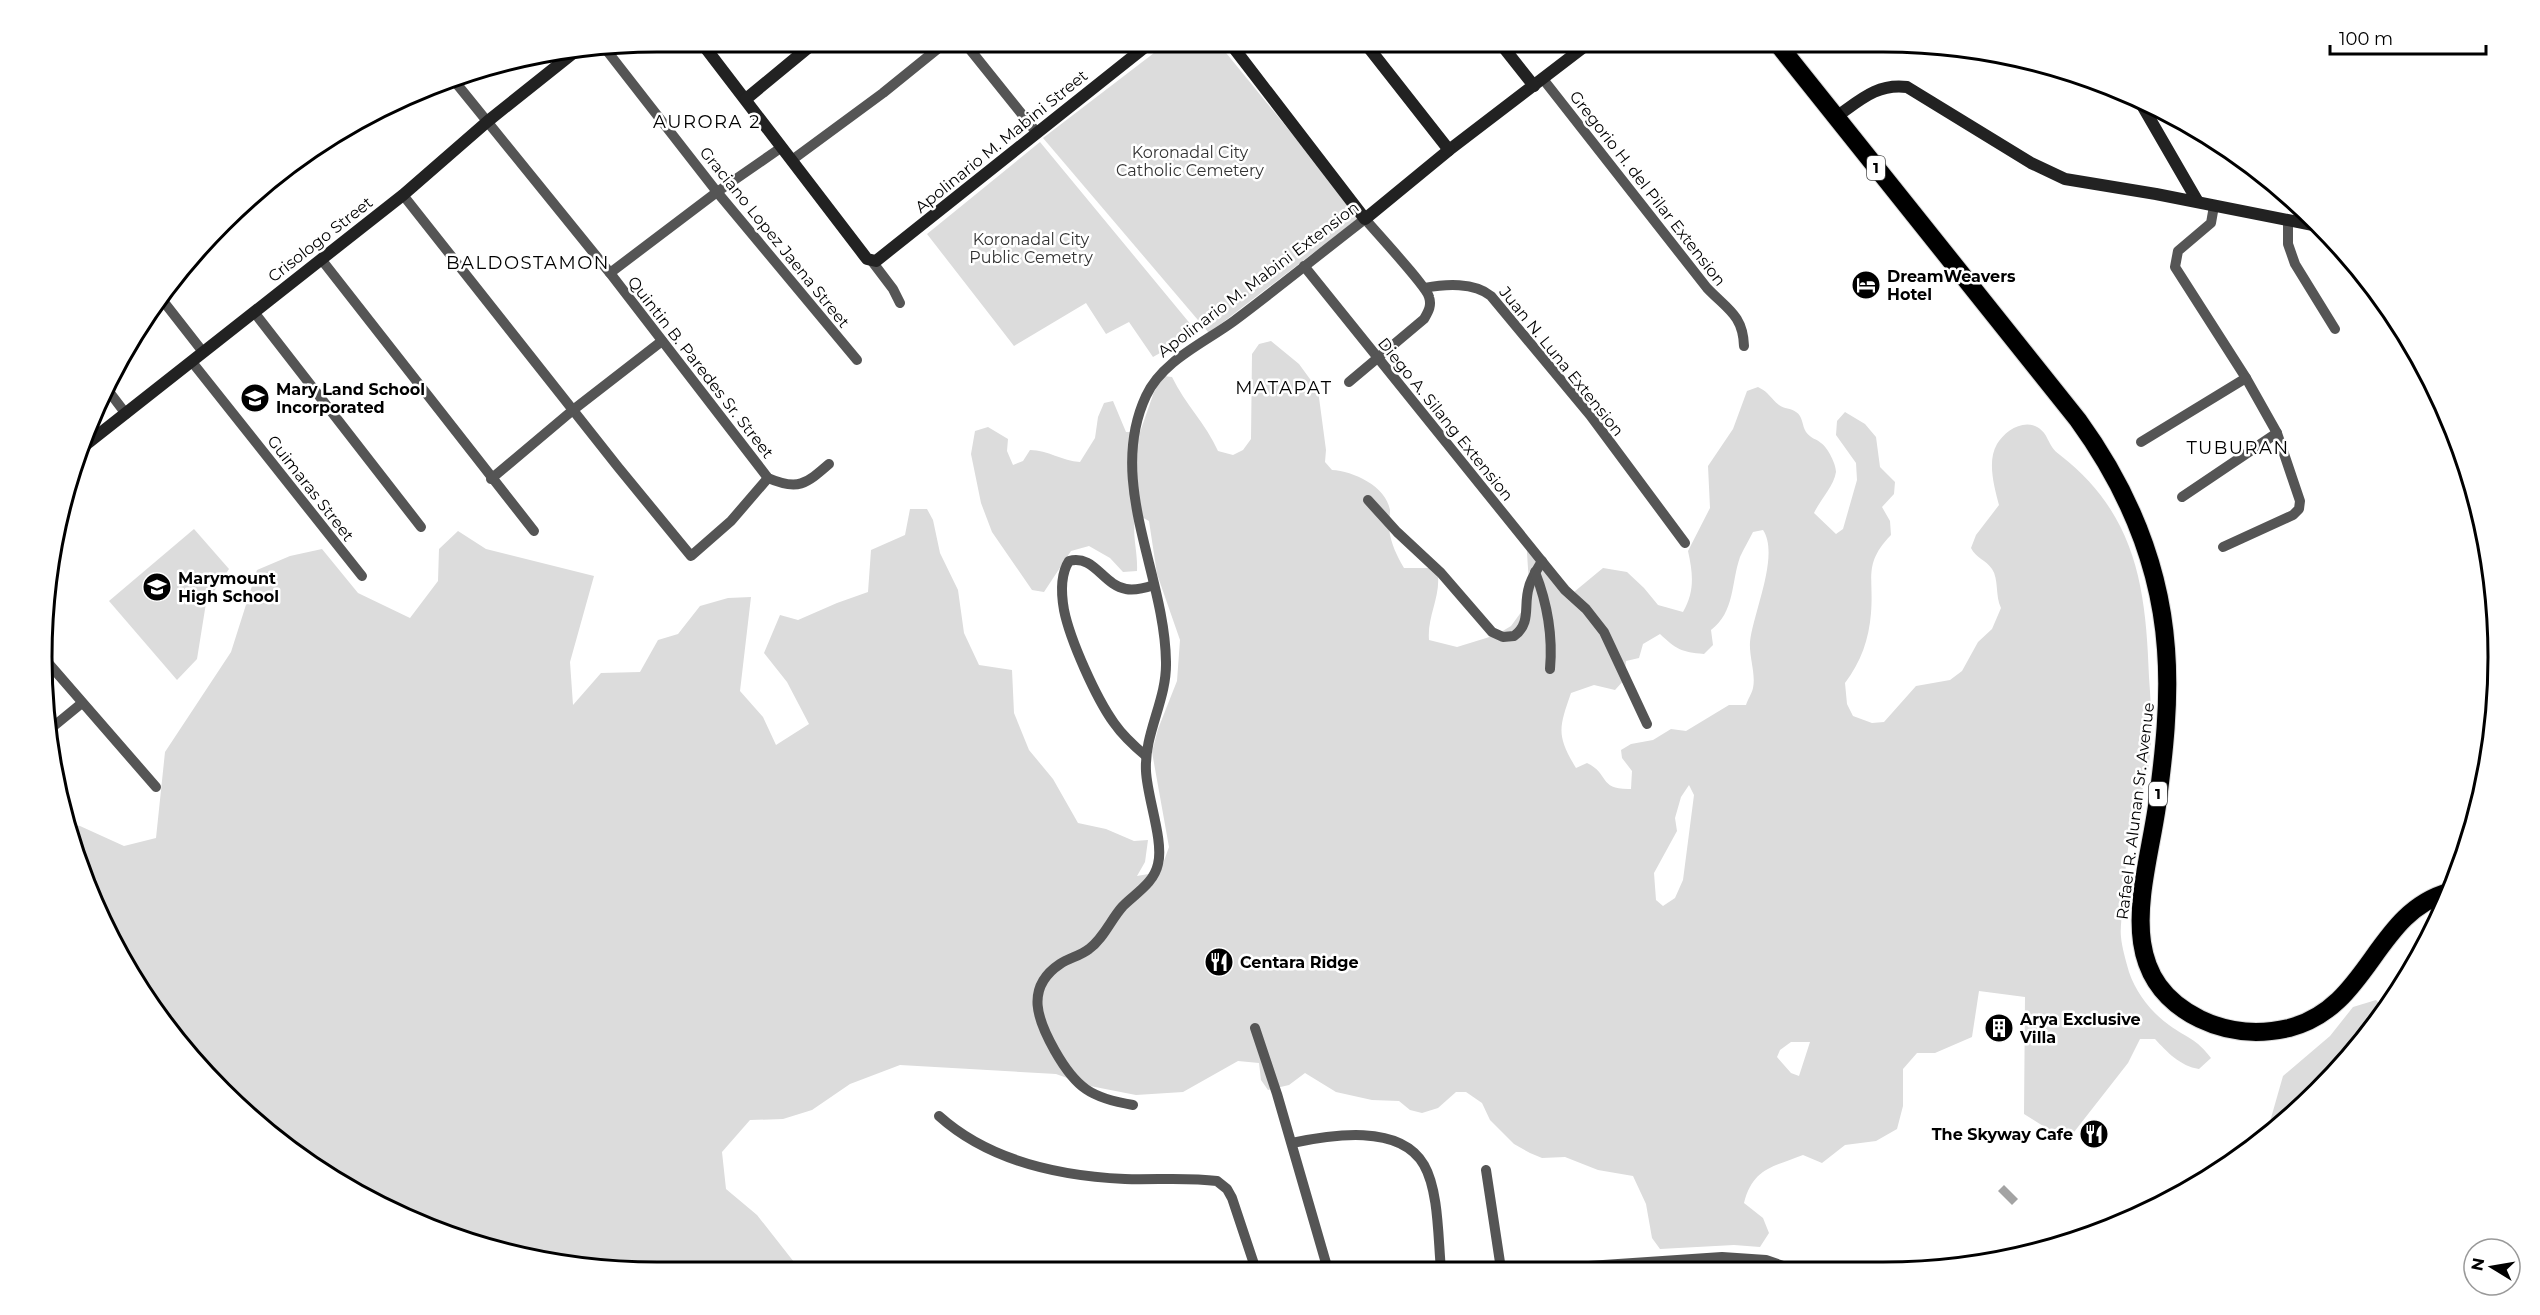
<svg xmlns="http://www.w3.org/2000/svg" width="2540" height="1315" font-family="Montserrat,sans-serif">
	<style>
		.green { fill: #dcdcdc; fill-rule: evenodd }
		.water { fill: #a3a3a3 }
		.lines { fill: none; stroke-linecap: round; stroke-linejoin: round }
		.highway-casing { stroke: #dbdbdb; stroke-width: 20 }
		.street { stroke: #555; stroke-width: 10 }
		.secondary { stroke: #222; stroke-width: 12 }
		.highway { stroke: #000; stroke-width: 18 }
		.labels { text-anchor: middle; stroke-width: 5; stroke-linejoin: round; paint-order: stroke }
		.shield { fill: #fff; stroke: #4c4c4c; stroke-width: 1.5 }
		.shield-label { font-size: 15px; font-weight: bold; fill: #000 }
		.street-label { font-size: 16px; fill: #000; stroke: #fff }
		.park-label { font-size: 16px; fill: #333; stroke: #fff }
		.poi-label { font-size: 16px; font-weight: bold; fill: #000; stroke: #fff; text-anchor: start }
		.neighbourhood-label { font-size: 18px; letter-spacing: 1.5px; fill: #000; stroke: #fff }
		.rim { fill: none; stroke: #000; stroke-width: 3 }
	</style>
	<rect width="100%" height="100%" fill="#fff"/>
	<g class="green">
		<path d="M1167,43H1218L1360,217L1209,333L1043,138Z"/>
		<path d="M1040,142L1197,332L1153,357L1129,322L1106,334L1086,303L1014,346L927,234Z"/>
		<path d="M1271,341L1299,364L1318,390L1326,450L1325,462L1332,470C1353,471 1386,486 1390,510C1390,516 1389,523 1389,529C1391,544 1397,556 1404,568H1429L1438,576C1440,598 1427,617 1429,640L1457,647L1496,635L1511,626L1530,600L1526,537L1574,592L1603,568L1627,572L1644,588L1658,605L1683,612C1695,591 1693,574 1688,551L1710,508L1708,466L1733,429L1747,391L1758,387C1770,393 1770,398 1779,405C1784,409 1791,408 1796,412C1803,416 1802,426 1806,432C1811,439 1817,439 1821,443C1828,448 1836,464 1836,472C1834,486 1820,500 1814,513L1836,534L1843,529L1857,480L1856,463L1836,435L1837,421L1845,412L1865,424L1876,437L1880,467L1895,482L1894,494L1882,507L1890,521L1891,535C1863,564 1874,577 1871,613C1869,639 1861,662 1845,683L1847,704L1853,716L1872,723L1884,722L1916,686L1950,680L1962,671L1978,642L1992,629L2001,608C1995,596 1999,579 1992,569C1986,560 1976,558 1971,548L1976,535L1999,505C1994,486 1987,461 1997,444C2004,432 2021,420 2035,426C2050,433 2046,445 2060,455C2136,514 2146,587 2149,677C2151,705 2153,735 2149,763C2146,782 2138,801 2133,820C2127,849 2124,880 2122,910C2122,918 2120,928 2121,937C2122,948 2126,961 2129,972C2136,993 2152,1013 2169,1025C2188,1039 2196,1038 2211,1058L2199,1069C2180,1066 2167,1052 2155,1039H2140L2128,1063L2067,1141L2024,1114L2025,997L1979,991L1972,1037L1935,1053H1917L1903,1069V1106L1897,1129L1876,1141L1845,1145L1822,1163L1803,1155C1773,1167 1753,1168 1744,1203L1763,1218L1769,1233L1760,1247L1734,1245L1660,1249L1652,1238L1646,1204L1633,1176L1598,1170L1565,1157L1542,1158L1530,1153L1514,1144L1490,1120L1482,1103L1466,1092H1456L1438,1108L1422,1113L1410,1110L1399,1101L1372,1100L1336,1092L1305,1073L1289,1085L1268,1090L1261,1080L1259,1063L1238,1061L1183,1092L1136,1095L1090,1086L1056,1074L900,1065L850,1084L812,1110L783,1119L750,1120L722,1152L726,1189L757,1215L801,1271L618,1272L498,1252L385,1209L283,1146L195,1064L146,999L89,893L66,824L80,826L124,846L156,838L165,752L231,652L257,570L290,556L322,549L358,593L410,618L438,581L439,549L458,531L486,549L594,576L570,662L573,705L601,673L640,672L658,640L678,634L700,606L728,598L751,597L740,691L763,717L776,745L809,724L787,682L764,653L780,615L798,620L837,603L868,592L871,550L905,535L910,509H927L933,520L940,553L958,590L964,633L979,665L1012,670L1014,713L1029,750L1053,779L1078,823L1106,829L1134,841L1148,840L1145,862L1137,876L1160,872L1169,847L1152,752L1158,729L1177,681L1180,640L1157,574L1149,521L1136,514C1131,535 1138,550 1137,571L1123,572L1110,558L1089,546L1071,551L1044,592L1032,590L992,532L981,503L971,454L975,431L988,427L1008,439L1007,451L1013,465L1023,461L1030,450C1048,450 1062,461 1080,462L1095,438L1098,417L1104,403L1113,401L1126,432H1140L1154,392L1164,376L1172,377C1185,404 1206,424 1218,451L1233,455L1243,450L1251,439L1252,354L1259,344ZM1763,530C1780,555 1753,613 1750,642C1749,657 1756,674 1753,688C1752,693 1748,699 1746,705H1729L1686,731L1671,729L1653,740L1631,744L1621,750L1622,758L1632,771L1631,789C1598,790 1610,774 1587,763L1576,768C1556,735 1559,728 1571,693L1594,685L1615,690L1624,680L1626,661L1639,658L1643,644L1660,634C1676,649 1681,652 1704,654L1713,645L1711,630C1735,612 1731,583 1740,557C1744,548 1749,540 1753,532ZM1689,785L1694,795L1683,880L1675,898L1663,906L1656,900L1654,873L1677,831L1675,818L1681,797ZM1791,1042H1810L1799,1076L1791,1073L1777,1057L1780,1050Z"/>
		<path d="M194,529L229,569L206,603L197,659L177,680L109,601Z"/>
		<path d="M2376,1000L2383,1007L2374,1020L2368,1025L2369,1028L2345,1064L2267,1132L2283,1076L2330,1036L2353,1007Z"/>
	</g>
	<path class="water" d="M2004,1185L2018,1199L2012,1205L1998,1191Z"/>
	<g class="lines">
		<g class="highway-casing">
			<path id="highway" d="M1777,43L2078,420C2128,489 2160,564 2166,649C2170,701 2164,754 2157,806C2146,883 2110,975 2200,1019C2229,1033 2259,1035 2289,1028C2370,1007 2374,913 2449,892"/>
		</g>
		<g class="street">
			<path d="M964,42L1037,133"/>
			<path d="M604,47L717,192L857,360"/>
			<path d="M452,78L610,273L768,478C798,491 806,484 829,464"/>
			<path d="M1543,79L1707,288C1727,309 1743,315 1744,346"/>
			<path d="M792,160L883,93L946,42"/>
			<path d="M403,195L618,467L691,556L731,521L768,478"/>
			<path d="M2214,206L2211,223L2178,251L2175,267L2246,378L2277,433L2300,501L2299,509L2293,515L2223,547"/>
			<path d="M2288,221V244L2295,264L2335,329"/>
			<path d="M321,259L534,531"/>
			<path d="M871,260L893,289L900,303"/>
			<path d="M1304,266L1565,590L1586,609L1604,632L1647,724"/>
			<path d="M610,273L717,192L782,147"/>
			<path d="M1425,288C1445,284 1474,282 1491,296L1590,415L1685,543"/>
			<path d="M160,297L203,352"/>
			<path d="M254,312L421,527"/>
			<path d="M192,362L362,576"/>
			<path d="M107,389L126,414"/>
			<path d="M2141,442L2246,378"/>
			<path d="M491,479L573,410L662,341"/>
			<path d="M2182,497L2277,433"/>
			<path d="M1368,500L1397,532L1441,573L1492,632L1503,637L1514,636C1532,623 1523,605 1529,587C1531,578 1537,570 1542,561"/>
			<path d="M1535,572C1548,605 1553,635 1550,669"/>
			<path d="M43,657L156,787"/>
			<path d="M49,730L82,703"/>
			<path d="M1146,756C1134,746 1123,736 1114,723C1096,698 1070,640 1064,610C1061,593 1060,575 1069,561C1094,554 1103,585 1126,589C1135,591 1145,588 1154,585"/>
			<path d="M1255,1028L1277,1094L1328,1270"/>
			<path d="M1133,1105C1091,1098 1076,1088 1055,1051C1038,1021 1024,988 1060,964C1069,958 1080,956 1089,949C1104,938 1111,919 1123,906C1136,893 1154,883 1158,864C1164,841 1147,797 1146,771C1144,733 1167,700 1166,662C1165,574 1106,482 1146,396C1162,361 1204,343 1234,321C1278,288 1321,253 1365,219C1375,231 1427,287 1429,297C1432,306 1428,312 1424,319L1349,382"/>
			<path d="M939,1116C989,1161 1060,1176 1125,1179C1156,1180 1187,1177 1217,1181L1227,1189L1232,1198L1256,1270"/>
			<path d="M1292,1143C1330,1135 1400,1123 1424,1165C1439,1191 1438,1240 1441,1269"/>
			<path d="M1486,1170L1501,1269"/>
			<path d="M1544,1269L1722,1257L1766,1260L1789,1268"/>
		</g>
		<g class="secondary">
			<path d="M701,42L864,255L867,259L876,261L1150,43"/>
			<path d="M1230,43L1365,219L1449,150L1589,43"/>
			<path d="M1365,43L1449,150"/>
			<path d="M1500,43L1534,86"/>
			<path d="M746,99L815,42"/>
			<path d="M2139,100L2198,202"/>
			<path d="M1836,117C1859,101 1877,83 1907,87L2031,163L2065,179L2156,194L2318,226"/>
			<path d="M79,450L403,195L488,121L577,50"/>
		</g>
		<use href="#highway" class="highway"/>
	</g>
	<defs>
		<g id="hotel-disc" transform="scale(1.5)"><circle r="9.5" fill="#000" stroke="#fff"/><path d="M-6-4.5h1.5V1H6V5H4.5V3h-9V5H-6ZM-4 0a1.8 1.8 0 1 1 3.6 0ZM.5 0V-2.5h3Q6-2.5 6 0Z" fill="#fff"/></g>
		<g id="school-disc" transform="scale(1.5)"><circle r="9.5" fill="#000" stroke="#fff"/><path d="M0-5L7-2L0 1L-7-2ZM-4 1L0 2.5L4 1V4Q0 6-4 4Z" fill="#fff"/></g>
		<g id="restaurant-disc" transform="scale(1.5)"><circle r="9.5" fill="#000" stroke="#fff"/><path d="M-5-6h1v4h1v-4h1v4h1v-4h1v5L-1.5 .5V6h-2V.5L-5-1ZM5-6V6H3V1.5H1.5Q1.5-4 5-6Z" fill="#fff"/></g>
		<g id="building-disc" transform="scale(1.5)"><circle r="9.5" fill="#000" stroke="#fff"/><path d="M-4-6H4V6H1V3H-1V6H-4ZM-2.5-4.3h1.7v1.8h-1.7ZM.8-4.3h1.7v1.8H.8ZM-2.5-1h1.7V.8h-1.7ZM.8-1h1.7V.8H.8Z" fill="#fff"/></g>
	</defs>
	<g fill-rule="evenodd">
		<use href="#hotel-disc" x="1866" y="285"/>
		<use href="#school-disc" x="255" y="398"/>
		<use href="#school-disc" x="157" y="587"/>
		<use href="#restaurant-disc" x="1219" y="962"/>
		<use href="#building-disc" x="1999" y="1028"/>
		<use href="#restaurant-disc" x="2094" y="1134"/>
	</g>
	<g class="labels">
		<g class="shield">
			<rect x="1867" y="156" width="18" height="24" rx="4.5"/>
			<rect x="2149" y="782" width="18" height="24" rx="4.5"/>
		</g>
		<g class="shield-label">
			<text x="1876" y="173">1</text>
			<text x="2158" y="799">1</text>
		</g>
		<g class="street-label">
			<text transform="translate(1001 141) rotate(-39)" y="6">Apolinario M. Mabini Street</text>
			<text transform="translate(1648 188) rotate(52)" y="6">Gregorio H. del Pilar Extension</text>
			<text transform="translate(775 237) rotate(51)" y="6">Graciano Lopez Jaena Street</text>
			<text transform="translate(320 239) rotate(-38)" y="6">Crisologo Street</text>
			<text transform="translate(1258 279) rotate(-37)" y="6">Apolinario M. Mabini Extension</text>
			<text transform="translate(1562 361) rotate(51)" y="6">Juan N. Luna Extension</text>
			<text transform="translate(701 367) rotate(52)" y="6">Quintin B. Paredes Sr. Street</text>
			<text transform="translate(1446 419) rotate(51)" y="6">Diego A. Silang Extension</text>
			<text transform="translate(311 488) rotate(52)" y="6">Guimaras Street</text>
			<text transform="translate(2135 811) rotate(-83)" y="6">Rafael R. Alunan Sr. Avenue</text>
		</g>
		<g class="park-label">
			<text x="1190" y="158">Koronadal City<tspan x="1190" dy="18">Catholic Cemetery</tspan></text>
			<text x="1031" y="245">Koronadal City<tspan x="1031" dy="18">Public Cemetry</tspan></text>
		</g>
		<g class="poi-label">
			<text x="1887" y="282">DreamWeavers<tspan x="1887" dy="18">Hotel</tspan></text>
			<text x="276" y="395">Mary Land School<tspan x="276" dy="18">Incorporated</tspan></text>
			<text x="178" y="584">Marymount<tspan x="178" dy="18">High School</tspan></text>
			<text x="1240" y="968">Centara Ridge</text>
			<text x="2020" y="1025">Arya Exclusive<tspan x="2020" dy="18">Villa</tspan></text>
			<text x="2073" y="1140" text-anchor="end">The Skyway Cafe</text>
		</g>
		<g class="neighbourhood-label">
			<text x="707" y="128">AURORA 2</text>
			<text x="528" y="269">BALDOSTAMON</text>
			<text x="1284" y="394">MATAPAT</text>
			<text x="2238" y="454">TUBURAN</text>
		</g>
	</g>
	<path d="M0 0H2540V1315H0ZM657 52H1883A605 605 0 0 1 2488 657V657A605 605 0 0 1 1883 1262H657A605 605 0 0 1 52 657V657A605 605 0 0 1 657 52Z" fill="#fff" fill-rule="evenodd"/>
	<path class="rim" d="M657 52H1883A605 605 0 0 1 2488 657V657A605 605 0 0 1 1883 1262H657A605 605 0 0 1 52 657V657A605 605 0 0 1 657 52Z"/>
	<g transform="translate(2492 1267) rotate(281)"><circle r="28" fill="#ffffff" stroke="#999999" stroke-width="1.5"/>
	<path d="M0-4.5L10 22L0 15L-10 22Z" fill="#000000"/>
	<text y="-9" font-size="16" font-weight="bold" text-anchor="middle" fill="#000000">N</text>
	</g>
	<path d="M2330 45v9h156v-9" fill="none" stroke="#000000" stroke-width="3"/>
	<text x="2339" y="45" font-size="18" fill="#000000" stroke="#ffffff" stroke-width="4.5" paint-order="stroke">100 m</text>
</svg>
